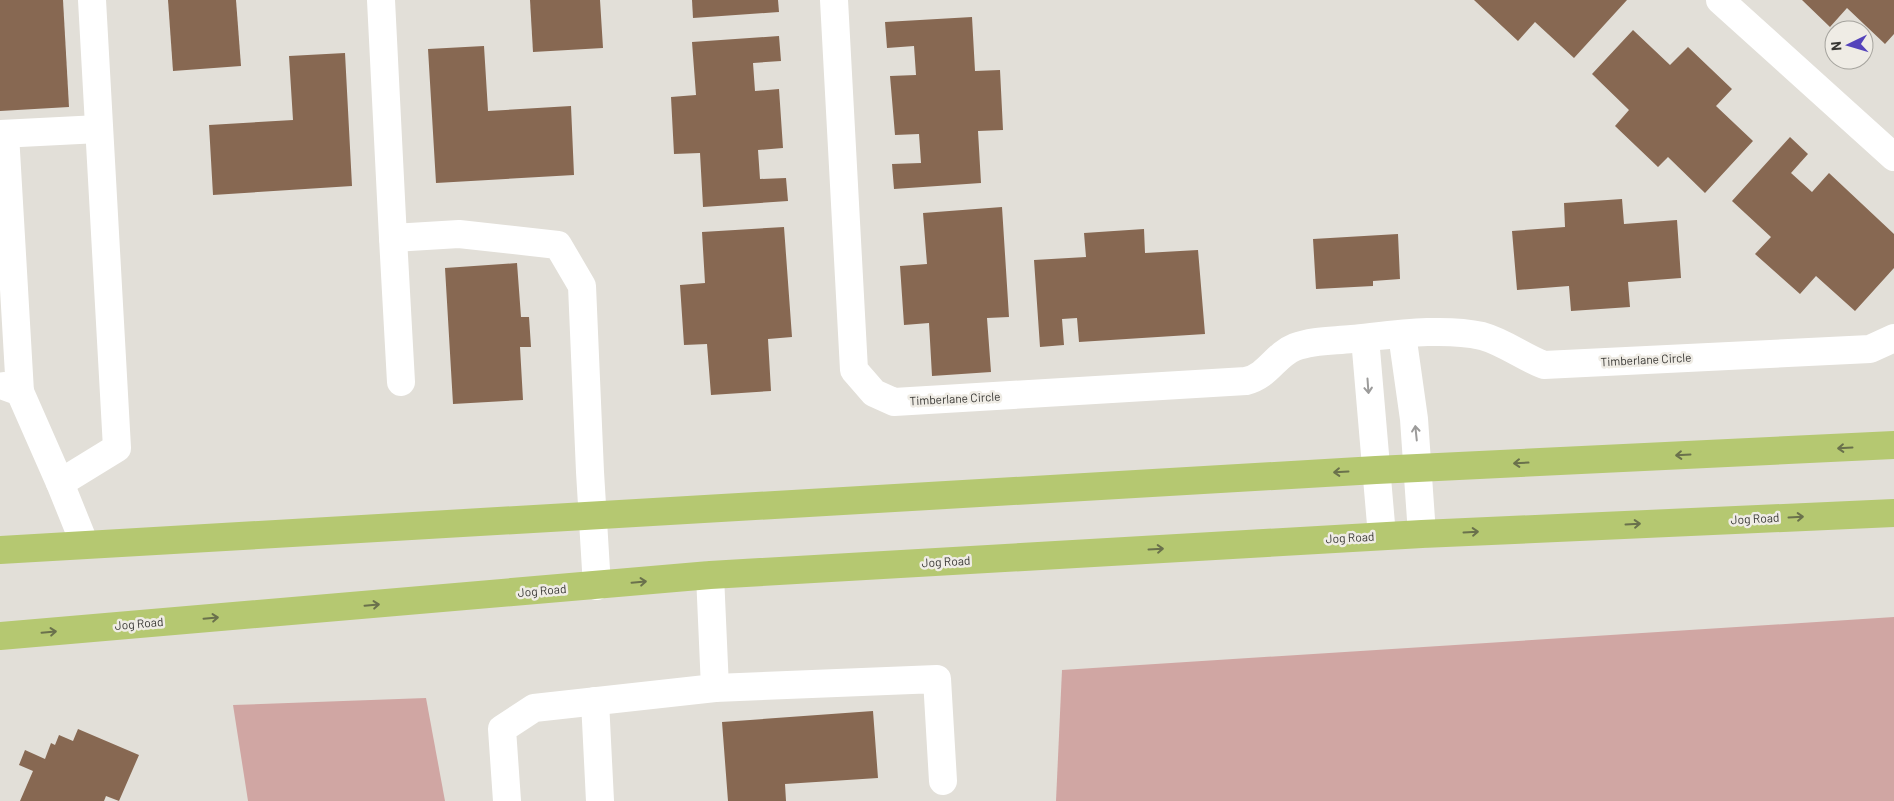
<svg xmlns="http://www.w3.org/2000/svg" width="1894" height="801" font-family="Barlow,sans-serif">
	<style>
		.green { fill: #d0a6a3 }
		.building { fill: #876852 }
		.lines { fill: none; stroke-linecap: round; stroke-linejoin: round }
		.minor { stroke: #fff; stroke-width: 28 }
		.major { stroke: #b5c871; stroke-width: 28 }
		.oneway { stroke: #9c9b9a }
		.oneway2 { stroke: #6a714c }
		.labels { text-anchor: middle; stroke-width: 5; stroke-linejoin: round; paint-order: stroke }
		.street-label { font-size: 12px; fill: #383734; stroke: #efece5 }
	</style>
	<rect width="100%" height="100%" fill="#e2dfd8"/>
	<g class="green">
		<path d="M1894,617V801H1056L1062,670Z"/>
		<path d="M426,698L445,801H248L233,705Z"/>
	</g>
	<g class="building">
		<path d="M0,0H63L69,107L0,111Z"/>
		<path d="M168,0H236L241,66L173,71Z"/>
		<path d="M530,0H600L603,48L533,52Z"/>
		<path d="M692,0H778L779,12L693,18Z"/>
		<path d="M1474,0H1627L1574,58L1535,22L1518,41Z"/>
		<path d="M1802,0H1894V34L1885,44L1847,8L1830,27Z"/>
		<path d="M972,17L975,71L1000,70L1003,130L978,131L981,183L894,189L892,164L921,163L919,134L895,135L890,76L916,75L914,46L887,48L885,22Z"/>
		<path d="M1633,30L1670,65L1688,47L1732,89L1716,106L1753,141L1705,193L1668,157L1658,167L1615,126L1629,110L1592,74Z"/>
		<path d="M779,36L781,61L753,63L755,91L779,89L783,148L758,150L760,179L786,178L788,201L703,207L700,153L674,154L671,97L696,95L692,42Z"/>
		<path d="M484,46L488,111L571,106L574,175L436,183L428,49Z"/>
		<path d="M345,53L352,186L213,195L209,125L293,120L289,56Z"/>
		<path d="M1790,137L1808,154L1791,173L1812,192L1829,173L1894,234V268L1855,311L1816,276L1800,294L1755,254L1771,237L1732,201Z"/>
		<path d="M1622,199L1624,224L1677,220L1681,278L1628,282L1630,307L1571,311L1569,286L1517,290L1512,231L1565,227L1564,203Z"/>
		<path d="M1002,207L1009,317L987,318L991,372L932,376L929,323L904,325L900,266L927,264L923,213Z"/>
		<path d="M784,227L792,337L768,339L771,391L711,395L707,344L684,345L680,285L705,283L702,232Z"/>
		<path d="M1144,229L1145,253L1198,250L1205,334L1079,342L1077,318L1062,319L1064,345L1040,347L1034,260L1086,257L1084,233Z"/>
		<path d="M1398,234L1400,279L1373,281V286L1316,289L1313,239Z"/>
		<path d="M517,263L521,317H529L531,347H520L523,400L453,404L445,268Z"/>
		<path d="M873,711L878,778L785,784L786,801H728L722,722Z"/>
		<path d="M78,729L139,755L119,801L106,796L104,801H20L33,771L19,765L25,750L45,759L51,743L55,745L59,735L73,741Z"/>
	</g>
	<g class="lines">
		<g class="minor">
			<path d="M381,0L393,238L459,234L558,245L582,286L590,472L597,586"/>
			<path d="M834,0L854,370L874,393L894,402L1246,381C1268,376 1275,355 1295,347C1313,340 1333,341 1352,339C1392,335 1442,327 1482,336C1504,342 1523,357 1544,365L1870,349L1894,338"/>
			<path d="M1720,0L1894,157"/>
			<path d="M0,134L99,129"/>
			<path d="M5,134L20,392"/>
			<path d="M393,238L401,382"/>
			<path d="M1402,334L1414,419L1422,534"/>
			<path d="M1365,338L1382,536"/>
			<path d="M4,386L20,392L60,483L85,545"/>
			<path d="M60,483L117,448L92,0"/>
			<path d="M715,688L937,679L943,781"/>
			<path d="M595,701L600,801"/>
			<path d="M507,801L502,729L534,708L715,688L710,575"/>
		</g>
		<g class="major">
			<path d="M0,550L1376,470L1894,445"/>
			<path d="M0,636L710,575L1422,534L1894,513"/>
		</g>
	</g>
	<defs><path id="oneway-shaft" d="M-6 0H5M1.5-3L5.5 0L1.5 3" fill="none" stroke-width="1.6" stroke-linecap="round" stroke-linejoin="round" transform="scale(1.25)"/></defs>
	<g class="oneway">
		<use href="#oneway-shaft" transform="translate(1368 386) rotate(86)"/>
		<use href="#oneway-shaft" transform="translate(1416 433) rotate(-96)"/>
	</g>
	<g class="oneway2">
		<use href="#oneway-shaft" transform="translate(1845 448) rotate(177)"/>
		<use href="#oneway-shaft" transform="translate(1683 455) rotate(177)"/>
		<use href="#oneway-shaft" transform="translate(1521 463) rotate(177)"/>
		<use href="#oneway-shaft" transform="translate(1341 472) rotate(177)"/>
		<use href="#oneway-shaft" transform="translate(1796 517) rotate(-3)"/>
		<use href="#oneway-shaft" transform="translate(1633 524) rotate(-3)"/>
		<use href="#oneway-shaft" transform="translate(1471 532) rotate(-3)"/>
		<use href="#oneway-shaft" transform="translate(1156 549) rotate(-3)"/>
		<use href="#oneway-shaft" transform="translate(639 582) rotate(-5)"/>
		<use href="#oneway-shaft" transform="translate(372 605) rotate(-5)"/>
		<use href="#oneway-shaft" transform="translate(211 618) rotate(-5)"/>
		<use href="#oneway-shaft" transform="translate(49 632) rotate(-5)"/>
	</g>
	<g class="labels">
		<g class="street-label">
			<text transform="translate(1646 360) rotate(-3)" y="4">Timberlane Circle</text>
			<text transform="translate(955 399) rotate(-3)" y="4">Timberlane Circle</text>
			<text transform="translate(1755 519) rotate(-3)" y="4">Jog Road</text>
			<text transform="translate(1350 538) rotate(-3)" y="4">Jog Road</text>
			<text transform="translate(946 562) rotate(-3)" y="4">Jog Road</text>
			<text transform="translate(542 591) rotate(-5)" y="4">Jog Road</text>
			<text transform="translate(139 624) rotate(-5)" y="4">Jog Road</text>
		</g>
	</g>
	<g transform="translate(1849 45) rotate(265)"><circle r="24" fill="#efece5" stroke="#a6a49e"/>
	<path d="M0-4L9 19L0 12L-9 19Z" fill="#5443bb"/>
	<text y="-8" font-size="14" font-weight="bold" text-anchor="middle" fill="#383734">N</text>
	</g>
</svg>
